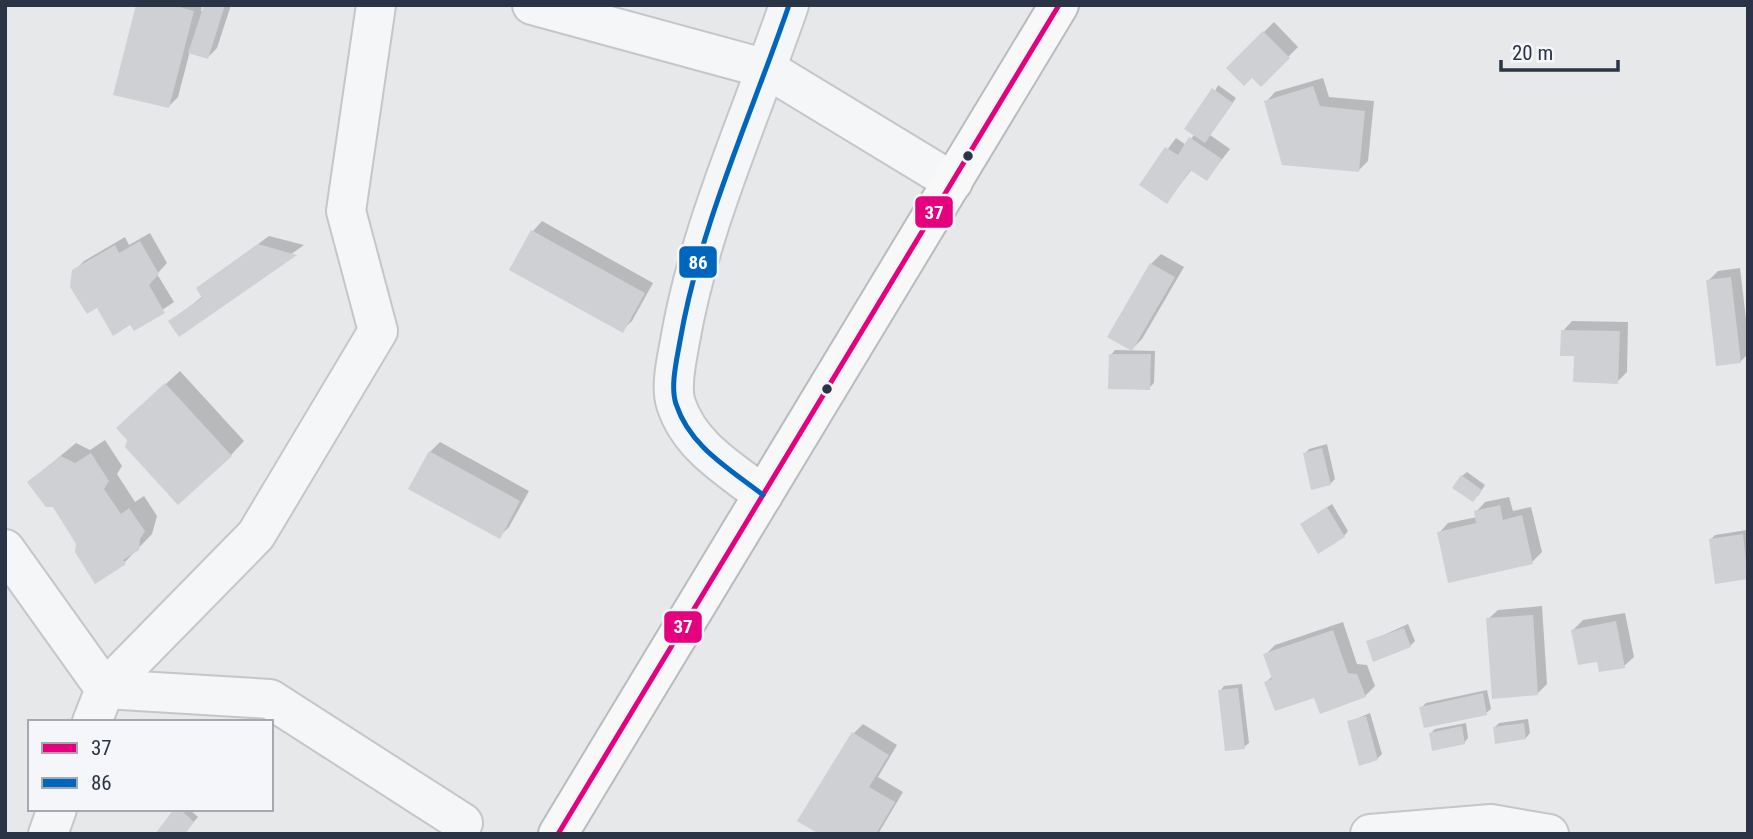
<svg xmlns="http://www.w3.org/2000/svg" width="1753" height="839" font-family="'Roboto Condensed',sans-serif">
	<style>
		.shadow { fill: #0003 }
		.building { fill: #ced0d3 }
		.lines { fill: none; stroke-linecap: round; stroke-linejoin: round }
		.minor-casing { stroke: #c4c6c8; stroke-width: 42 }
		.highway-casing { stroke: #b8bbbf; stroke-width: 42 }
		.minor { stroke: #f5f6f7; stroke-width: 38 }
		.highway { stroke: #f8f8f8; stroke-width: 38 }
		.bus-1-casing { stroke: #f4f6f9; stroke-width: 10 }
		.bus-2-casing { stroke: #f4f6f9; stroke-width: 10 }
		.bus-1 { stroke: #e5007d; stroke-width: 5 }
		.bus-2 { stroke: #0065bd; stroke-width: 5 }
		.bus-dot { fill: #2b3445; stroke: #f4f6f9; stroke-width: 2.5 }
		.line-badge { stroke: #f4f6f9; stroke-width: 2.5 }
		.badge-label { font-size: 19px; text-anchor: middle; font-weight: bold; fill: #fff }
	</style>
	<rect width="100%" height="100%" fill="#e6e8ea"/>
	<g class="shadow">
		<path d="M138,5H202L201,11L203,12L206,5H231L217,48L208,57L190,51L178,97L169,106Z"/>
		<path d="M1274,22L1298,47L1261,84L1252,75L1228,68Z"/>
		<path d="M1323,78L1329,97L1374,101L1368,161L1359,170L1266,102L1275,92Z"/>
		<path d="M1218,85L1236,98L1210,135L1230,149L1207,179L1192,169L1167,202L1141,185L1176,138L1186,145L1195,134Z"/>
		<path d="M542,221L653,283L632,321L622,330L511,269L533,231Z"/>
		<path d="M150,233L167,263L157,274L174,302L134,329L131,323L97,305L74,271L84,261L125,237L129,245Z"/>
		<path d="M269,236L304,245L179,334L170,322L203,296L198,288Z"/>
		<path d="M1161,254L1184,267L1142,339L1132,349L1151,264Z"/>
		<path d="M1740,268L1748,336V354L1740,362L1708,281L1718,271Z"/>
		<path d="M1572,321L1628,322L1627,372L1617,382L1575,355L1563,331Z"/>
		<path d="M1115,350L1155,351L1154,383L1149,388L1111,355Z"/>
		<path d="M180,371L244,441L231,455L132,415Z"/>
		<path d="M105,440L122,466L117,474L135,502L144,496L157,516L152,534L125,562L78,543L54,505L29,482L76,443L90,450Z"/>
		<path d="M440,442L529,491L509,527L499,537L430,452Z"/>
		<path d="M1327,444L1335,479L1330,484L1305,454L1309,449Z"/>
		<path d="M1467,472L1485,485L1478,496L1462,476Z"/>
		<path d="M1509,497L1513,511L1531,507L1542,552L1532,562L1439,533L1448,523L1477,517L1476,512L1485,502Z"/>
		<path d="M1332,504L1348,531L1344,536L1307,520Z"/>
		<path d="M1747,530L1748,539L1747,578L1711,539L1715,535Z"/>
		<path d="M1542,606L1547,684L1538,693L1488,619L1498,610Z"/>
		<path d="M1625,613L1634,657L1624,666L1599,660L1573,630L1583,620Z"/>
		<path d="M1343,622L1357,664L1367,665L1375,686L1365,696L1315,695L1266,682L1273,676L1265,655L1275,645Z"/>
		<path d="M1408,624L1415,641L1410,646L1368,642Z"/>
		<path d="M1242,684L1249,743L1244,747L1220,691L1224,686Z"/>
		<path d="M1487,690L1491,709L1486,713L1421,708L1426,703Z"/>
		<path d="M1370,713L1382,754L1377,759L1349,722Z"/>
		<path d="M1528,719L1530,733L1526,738L1495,727L1499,723Z"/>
		<path d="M1466,723L1468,738L1464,743L1431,733L1435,729Z"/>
		<path d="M863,724L897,745L878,777L903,792L878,834H822L854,733Z"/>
		<path d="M176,809H189L198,817L183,834H157Z"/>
	</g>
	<g class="building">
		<path d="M136,5H172L194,11L169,108L113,95Z"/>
		<path d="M204,5H225L208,59L188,53Z"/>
		<path d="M1263,31L1290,58L1261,87L1252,78L1244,86L1226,68Z"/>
		<path d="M1313,86L1320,106L1365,111L1359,172L1282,165L1264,101Z"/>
		<path d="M1212,88L1233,103L1205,143L1184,129Z"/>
		<path d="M1189,137L1222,159L1207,181L1190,170L1167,204L1139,185L1165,147L1178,155Z"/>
		<path d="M531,230L645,293L623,333L509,270Z"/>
		<path d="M140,241L159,274L149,285L165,313L134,331L130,325L113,336L97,308L87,314L70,287L72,270L115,245L119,253Z"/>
		<path d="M258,244L297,255L179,337L168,321L202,298L196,288Z"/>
		<path d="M1150,263L1175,277L1132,351L1107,337Z"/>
		<path d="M1731,277L1741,363L1716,366L1706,280Z"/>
		<path d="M1561,330L1620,331L1618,384L1573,382L1574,356H1560Z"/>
		<path d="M1109,354H1151L1150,390L1108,389Z"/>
		<path d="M165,383L232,456L178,505L125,447L127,440L116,428Z"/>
		<path d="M1322,448L1331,485L1311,490L1303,453Z"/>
		<path d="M429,451L520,501L500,539L408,489Z"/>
		<path d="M91,453L109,481L104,489L121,514L129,508L145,531L140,539L139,550L123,560L126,564L95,584L75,552L76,544L53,507H46L27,482L61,456L75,463Z"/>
		<path d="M1461,475L1482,490L1473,502L1452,488Z"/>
		<path d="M1500,505L1503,520L1522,515L1533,564L1448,583L1437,532L1476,523L1474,511Z"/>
		<path d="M1327,507L1345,537L1318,554L1300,524Z"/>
		<path d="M1743,534L1748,579L1715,584L1709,539Z"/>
		<path d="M1533,615L1538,695L1492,699L1486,618Z"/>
		<path d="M1616,621L1625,668L1599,672L1597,662L1578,665L1571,630Z"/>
		<path d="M1404,628L1411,647L1373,662L1366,641Z"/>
		<path d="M1333,630L1348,673L1357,674L1366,697L1320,714L1314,698L1275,711L1264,682L1272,679L1263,654Z"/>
		<path d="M1238,688L1245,749L1225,751L1218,690Z"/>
		<path d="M1483,693L1487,715L1424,728L1419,707Z"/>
		<path d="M1366,716L1378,760L1359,766L1347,721Z"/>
		<path d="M1524,723L1526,739L1495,744L1493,727Z"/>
		<path d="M1462,726L1465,744L1432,751L1429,733Z"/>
		<path d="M852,732L889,755L869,787L895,802L876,834H819L797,821Z"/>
		<path d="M174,809H180L194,822L185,834H155Z"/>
	</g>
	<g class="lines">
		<g class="minor-casing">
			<g id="minor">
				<path d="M532,5L767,69L953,182"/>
				<path d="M763,495C730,469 690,447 676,404C670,386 677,359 680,341C700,225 751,116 789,5"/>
				<path d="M5,549L105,689L270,699L463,823"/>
				<path d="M92,722L105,689L256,535L378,331L346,211L376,5"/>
				<path d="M48,834L57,809"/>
				<path d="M1370,834L1491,824L1549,834"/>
			</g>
		</g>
		<g class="highway-casing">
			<path id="highway" d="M558,834L1059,5"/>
		</g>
		<use href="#minor" class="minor"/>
		<use href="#highway" class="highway"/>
		<g class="bus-1-casing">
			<path id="bus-1" d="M558,834L1059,5"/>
		</g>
		<g class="bus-2-casing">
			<path id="bus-2" d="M763,495C730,469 690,447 676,404C670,386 677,359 680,341C700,225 751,116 789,5"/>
		</g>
		<use href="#bus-1" class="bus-1"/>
		<use href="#bus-2" class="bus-2"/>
	</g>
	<g class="bus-dot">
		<circle cx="968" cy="156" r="6"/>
		<circle cx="827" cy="389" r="6"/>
	</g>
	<g class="line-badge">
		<rect x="914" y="195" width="40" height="34" rx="7" fill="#e5007d"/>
		<rect x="678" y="245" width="40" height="34" rx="7" fill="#0065bd"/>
		<rect x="663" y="610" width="40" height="34" rx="7" fill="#e5007d"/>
	</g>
	<g class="badge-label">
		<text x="934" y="219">37</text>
		<text x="698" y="269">86</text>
		<text x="683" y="633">37</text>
	</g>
	<rect width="1753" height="839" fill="none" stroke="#2b3445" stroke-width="14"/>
	<rect x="28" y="720" width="245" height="91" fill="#f4f6f9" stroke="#a4a8b1" stroke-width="2"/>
	<rect x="42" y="743" width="35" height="10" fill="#e5007d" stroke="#a4a8b1" stroke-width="2"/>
	<text x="91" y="755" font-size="21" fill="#2b3445">37</text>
	<rect x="42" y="778" width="35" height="10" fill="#0065bd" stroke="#a4a8b1" stroke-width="2"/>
	<text x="91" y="790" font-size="21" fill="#2b3445">86</text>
	<path d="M1501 60v10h117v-10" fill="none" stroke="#2b3445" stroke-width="3.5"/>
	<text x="1512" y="60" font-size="21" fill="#2b3445" stroke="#f4f6f9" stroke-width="5" paint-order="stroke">20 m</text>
</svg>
